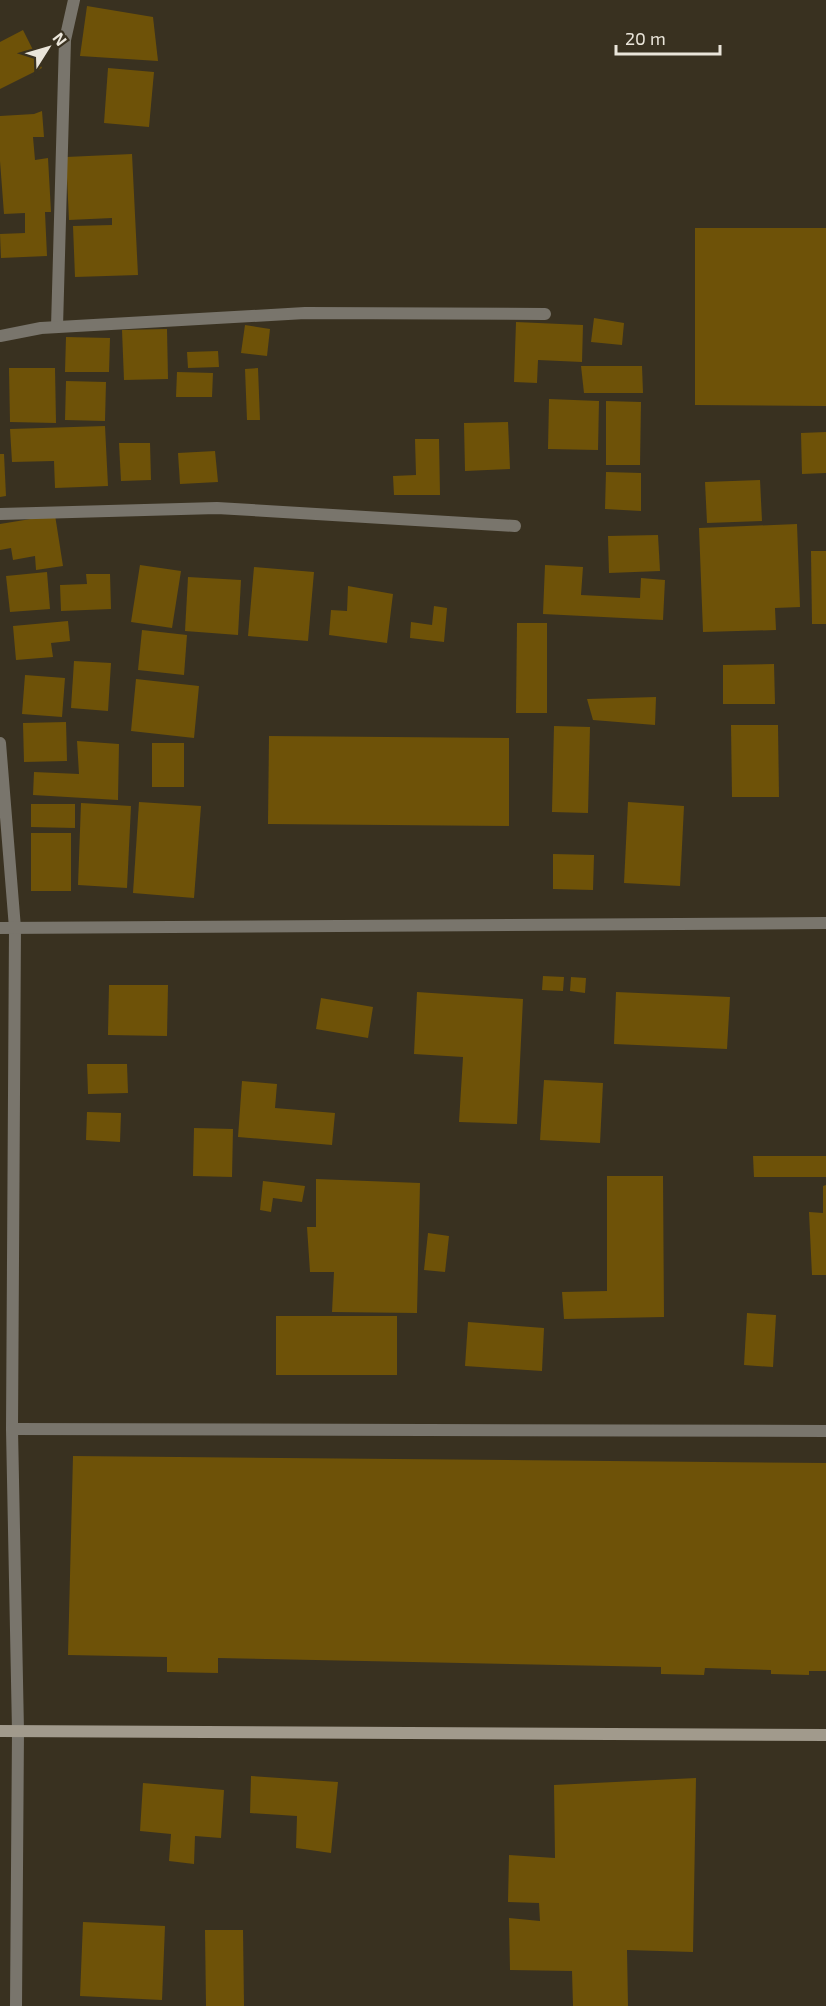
<svg xmlns="http://www.w3.org/2000/svg" width="826" height="2006" font-family="'Exo 2',sans-serif">
	<style>
		.building { fill: #6e5208 }
		.lines { fill: none; stroke-linecap: round; stroke-linejoin: round }
		.street { stroke: #79756c; stroke-width: 12 }
		.secondary { stroke: #a19a8c; stroke-width: 12 }
	</style>
	<rect width="100%" height="100%" fill="#393120"/>
	<g class="building">
		<path d="M87,6L153,17L158,61L80,56Z"/>
		<path d="M23,30L42,68L0,89V42Z"/>
		<path d="M108,68L154,72L149,127L104,123Z"/>
		<path d="M42,111L44,137H33L35,160L48,158L51,212H45L47,256L1,258L0,234L25,233V213L4,214L0,161V116L34,114Z"/>
		<path d="M132,154L138,275L75,277L73,226L112,225V218L69,220L66,157Z"/>
		<path d="M695,228H826V406L695,405Z"/>
		<path d="M594,318L624,323L622,345L591,342Z"/>
		<path d="M516,322L583,325L582,362L538,360L537,383L514,382Z"/>
		<path d="M245,325L270,329L267,356L241,353Z"/>
		<path d="M167,329L168,379L124,380L122,330Z"/>
		<path d="M66,337L110,338L109,372H65Z"/>
		<path d="M218,351L219,367L188,368L187,352Z"/>
		<path d="M581,366H642L643,393H584Z"/>
		<path d="M9,368H55L56,423L10,422Z"/>
		<path d="M258,368L260,420H247L245,369Z"/>
		<path d="M177,372L213,373L212,397H176Z"/>
		<path d="M66,381L106,382L105,421L65,420Z"/>
		<path d="M549,399L599,401L598,450L548,449Z"/>
		<path d="M606,401L641,402L640,465H606Z"/>
		<path d="M508,422L510,469L465,471L464,423Z"/>
		<path d="M105,426L108,486L55,488L54,461L12,462L10,429Z"/>
		<path d="M826,432V473L802,474L801,433Z"/>
		<path d="M415,439H439L440,495H394L393,476L416,475Z"/>
		<path d="M119,443H150L151,480L121,481Z"/>
		<path d="M215,451L218,482L180,484L178,453Z"/>
		<path d="M0,454H4L6,496L0,497Z"/>
		<path d="M606,472L641,473V511L605,509Z"/>
		<path d="M760,480L762,521L707,523L705,482Z"/>
		<path d="M55,515L63,566L36,570L35,556L13,560L11,548L0,550V524Z"/>
		<path d="M797,524L800,607L775,608L776,630L703,632L699,528Z"/>
		<path d="M658,535L660,571L609,573L608,536Z"/>
		<path d="M811,551H826V624H812Z"/>
		<path d="M140,565L181,571L172,628L131,622Z"/>
		<path d="M545,565L583,567L581,595L640,598L641,578L665,580L663,620L543,614Z"/>
		<path d="M254,567L314,572L308,641L248,636Z"/>
		<path d="M47,572L50,609L10,612L6,576Z"/>
		<path d="M86,574H110L111,609L61,611L60,585L87,584Z"/>
		<path d="M188,577L241,580L238,635L185,631Z"/>
		<path d="M348,586L393,594L387,643L329,635L331,610L347,611Z"/>
		<path d="M434,606L447,608L444,642L410,638L411,622L432,625Z"/>
		<path d="M68,621L70,641L51,643L53,657L16,660L13,626Z"/>
		<path d="M517,623H547V713H516Z"/>
		<path d="M142,630L187,635L184,675L138,670Z"/>
		<path d="M74,661L111,663L108,711L71,708Z"/>
		<path d="M774,664L775,704H723V665Z"/>
		<path d="M25,675L65,678L62,717L22,714Z"/>
		<path d="M136,679L199,686L194,738L131,731Z"/>
		<path d="M656,697L655,725L593,720L587,699Z"/>
		<path d="M66,722L67,761L24,762L23,723Z"/>
		<path d="M731,725H778L779,797H732Z"/>
		<path d="M554,726L590,727L588,813L552,812Z"/>
		<path d="M269,736L509,738V826L268,824Z"/>
		<path d="M77,741L119,744L118,800L33,795L34,772L79,774Z"/>
		<rect x="152" y="743" width="32" height="44"/>
		<path d="M139,802L201,806L194,898L133,893Z"/>
		<path d="M628,802L684,806L680,886L624,883Z"/>
		<path d="M81,803L131,806L127,888L78,885Z"/>
		<path d="M31,804H75V828L31,827Z"/>
		<rect x="31" y="833" width="40" height="58"/>
		<path d="M553,854L594,855L593,890L553,889Z"/>
		<path d="M543,976L564,977L563,991L542,990Z"/>
		<path d="M571,977L586,978L585,993L570,991Z"/>
		<path d="M109,985H168L167,1036L108,1035Z"/>
		<path d="M417,992L523,999L517,1124L459,1122L463,1057L414,1054Z"/>
		<path d="M616,992L730,997L727,1049L614,1044Z"/>
		<path d="M321,998L373,1007L368,1038L316,1029Z"/>
		<path d="M87,1064H127L128,1093L88,1094Z"/>
		<path d="M544,1080L603,1083L600,1143L540,1140Z"/>
		<path d="M242,1081L277,1084L275,1108L335,1113L332,1145L238,1137Z"/>
		<path d="M87,1112L121,1113L120,1142L86,1140Z"/>
		<path d="M194,1128L233,1129L232,1177L193,1176Z"/>
		<path d="M753,1156H826V1177H754Z"/>
		<path d="M607,1176H663L664,1317L564,1319L562,1292L607,1291Z"/>
		<path d="M316,1179L420,1183L417,1313L332,1312L334,1272H310L307,1227H316Z"/>
		<path d="M263,1181L305,1186L302,1202L273,1198L271,1212L260,1210Z"/>
		<path d="M826,1185V1275H812L809,1212L823,1213V1186Z"/>
		<path d="M428,1233L449,1236L445,1272L424,1270Z"/>
		<path d="M747,1313L776,1315L773,1367L744,1365Z"/>
		<rect x="276" y="1316" width="121" height="59"/>
		<path d="M468,1322L544,1328L542,1371L465,1366Z"/>
		<path d="M73,1456L826,1463V1671H809V1675L771,1674V1670L705,1668L704,1675L661,1674V1667L218,1658V1673L167,1672V1657L68,1655Z"/>
		<path d="M251,1776L338,1782L331,1853L296,1848L297,1816L250,1813Z"/>
		<path d="M696,1778L693,1952L627,1950L628,2006H573L572,1971L510,1970L509,1918L540,1921L539,1903L508,1902L509,1855L555,1858L554,1785Z"/>
		<path d="M143,1783L224,1790L221,1838L195,1836L194,1864L169,1861L171,1834L140,1831Z"/>
		<path d="M83,1922L165,1926L162,2000L80,1996Z"/>
		<path d="M205,1930H243L244,2006H206Z"/>
	</g>
	<g class="lines">
		<g class="street">
			<path d="M57,327L65,40L74,0"/>
			<path d="M0,336L41,328L305,313L545,314"/>
			<path d="M0,514L217,508L515,526"/>
			<path d="M0,743L15,928L12,1429L18,1731L16,2006"/>
			<path d="M0,928L826,923"/>
			<path d="M12,1429L826,1431"/>
		</g>
		<path class="secondary" d="M0,1731L826,1735"/>
	</g>
	<g transform="translate(48 48) rotate(53)" stroke="#393120" stroke-width="4.5" paint-order="stroke">
	<path d="M0-4.5L10 22L0 15L-10 22Z" fill="#eae5da"/>
	<text y="-9" font-size="16" font-weight="bold" text-anchor="middle" fill="#eae5da">N</text>
	</g>
	<path d="M616 45v9h104v-9" fill="none" stroke="#eae5da" stroke-width="3"/>
	<text x="625" y="45" font-size="18" fill="#eae5da" stroke="#393120" stroke-width="4.5" paint-order="stroke">20 m</text>
</svg>
